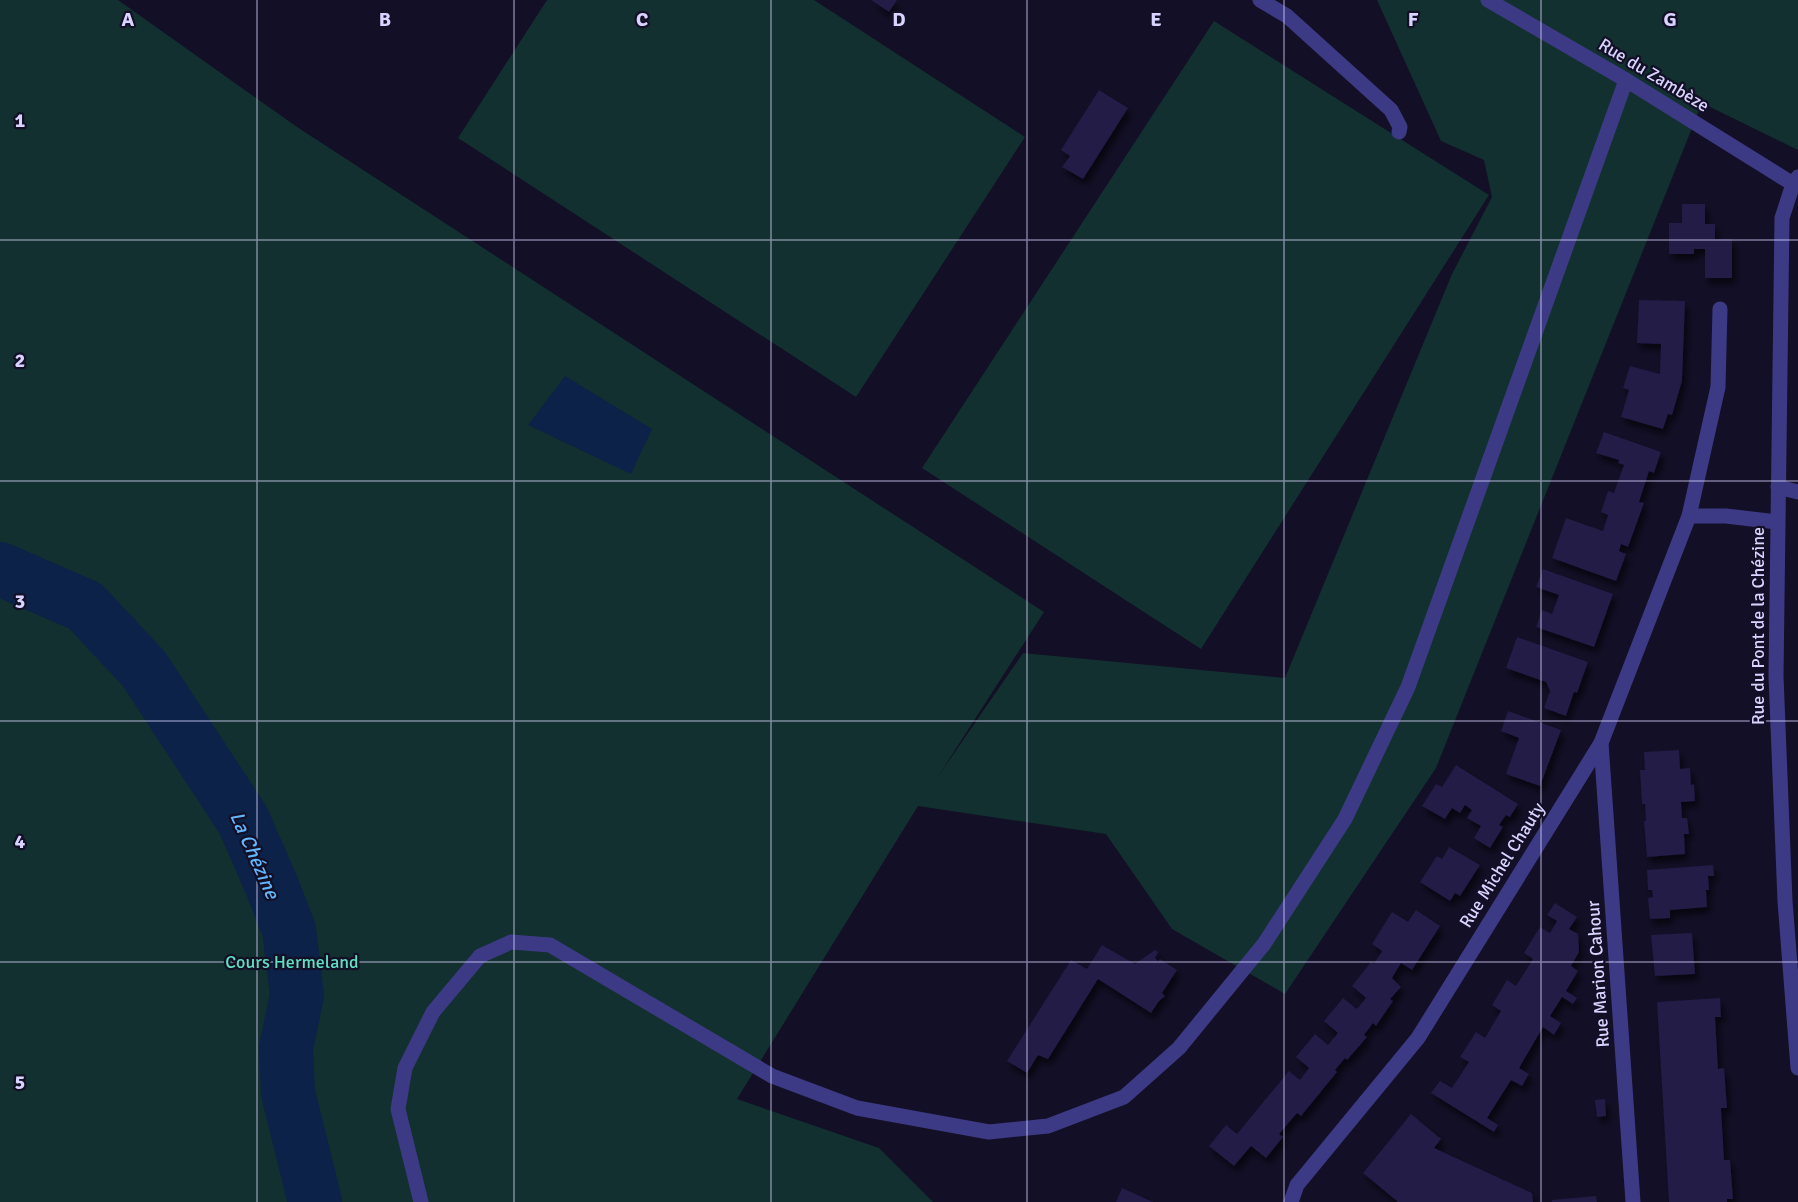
<svg xmlns="http://www.w3.org/2000/svg" width="1798" height="1202" font-family="Signika,sans-serif">
	<style>
		.green { fill: #12302f }
		.water { fill: #0c2248 }
		.lines { fill: none; stroke-linecap: round; stroke-linejoin: round }
		.river { stroke: #0c2248; stroke-width: 54 }
		.building { fill: #241b47; filter: url(#shadow) }
		.minor { stroke: #3d3a85; stroke-width: 15 }
		.grid { fill: none; stroke: #d9d4ff; stroke-width: 1.5; stroke-opacity: 0.55 }
		.labels { text-anchor: middle; stroke-width: 4.5; stroke-linejoin: round; paint-order: stroke }
		.street-label { font-size: 18px; fill: #d9d4ff; stroke: #130f26 }
		.park-label { font-size: 18px; fill: #5fe0c0; stroke: #130f26 }
		.water-label { font-size: 20px; font-style: italic; fill: #62b6ff; stroke: #130f26 }
		.grid-label { font-size: 20px; text-anchor: middle; font-weight: bold; fill: #d9d4ff; stroke: #130f26; stroke-width: 4.5; stroke-linejoin: round; paint-order: stroke }
	</style>
	<defs>
		<filter id="shadow"><feDropShadow dx="3.5" dy="6" stdDeviation="3" flood-color="#0009"/></filter>
	</defs>
	<rect width="100%" height="100%" fill="#130f26"/>
	<g class="green">
		<path d="M0,0H118L297,127L1044,612L937,778L1023,653L1285,678L1452,274L1492,197L1484,160L1441,141L1377,0H1798V150L1702,103L1436,768L1285,994L1172,929L1106,834L918,806L737,1099L879,1148L933,1202H0Z"/>
		<path d="M547,0H814L1025,137L856,397L458,138Z"/>
		<path d="M1214,21L1489,195L1201,649L922,468Z"/>
	</g>
	<path class="water" d="M565,376L652,429L631,474L528,425Z"/>
	<g class="lines">
		<path class="river" d="M0,569L85,606L144,669L243,820L272,886L289,930L297,995L286,1048L288,1093L315,1202"/>
	</g>
	<g class="building">
		<path d="M871,0H897L889,12Z"/>
		<path d="M1099,90L1128,108L1083,179L1062,167L1070,156L1061,150Z"/>
		<path d="M1682,204H1705V224H1715V239H1732V278H1705V249H1694V254H1669V223H1682Z"/>
		<path d="M1639,300L1685,301L1682,381L1672,415L1668,414L1663,429L1621,417L1629,390L1623,388L1630,366L1660,374L1661,344L1637,343Z"/>
		<path d="M1604,432L1661,452L1654,473L1649,471L1639,502L1644,503L1628,547L1621,544L1619,551L1626,554L1616,581L1552,558L1566,518L1603,531L1608,515L1601,512L1608,491L1614,493L1624,465L1618,463L1619,460L1596,453Z"/>
		<path d="M1543,569L1613,594L1594,647L1536,627L1542,610L1552,614L1559,595L1536,587Z"/>
		<path d="M1517,637L1588,662L1577,693L1574,692L1566,716L1544,708L1550,691L1546,682L1506,668Z"/>
		<path d="M1508,711L1561,730L1540,786L1506,774L1519,738L1501,731Z"/>
		<path d="M1679,750L1680,769L1690,768L1691,785L1694,784L1695,801L1681,802L1682,818H1687L1689,834H1684L1685,854L1647,857L1644,821H1646L1645,804H1642L1640,770H1645L1644,752Z"/>
		<path d="M1456,765L1518,804L1510,817L1506,815L1499,825L1503,827L1490,848L1474,838L1481,826L1467,818L1472,810L1465,805L1460,813L1452,808L1445,819L1422,806L1436,784L1442,787Z"/>
		<path d="M1449,847L1480,865L1460,896L1455,893L1450,901L1420,882L1437,856L1442,859Z"/>
		<path d="M1713,865L1714,876H1708L1709,890H1706L1707,907L1670,910V918L1650,919L1648,898L1653,897L1652,890H1648L1647,870Z"/>
		<path d="M1555,903L1577,917L1569,929L1578,934L1579,952L1571,966L1578,971L1566,991L1577,998L1573,1004L1562,997L1550,1016L1561,1023L1554,1035L1543,1027L1519,1068L1529,1074L1522,1086L1511,1080L1487,1118L1498,1125L1494,1132L1431,1093L1440,1081L1452,1088L1469,1062L1460,1057L1476,1032L1485,1038L1501,1011L1492,1005L1507,980L1516,986L1533,959L1524,953L1540,927L1550,933L1557,921L1547,915Z"/>
		<path d="M1416,910L1440,926L1412,970L1401,963L1392,978L1401,987L1390,999L1393,1001L1376,1026L1373,1023L1364,1035L1367,1037L1347,1060L1345,1058L1335,1070L1337,1072L1301,1116L1297,1113L1279,1134L1283,1137L1266,1158L1251,1146L1234,1166L1209,1146L1226,1125L1237,1134L1289,1071L1300,1080L1309,1068L1296,1057L1315,1034L1328,1045L1338,1033L1324,1021L1343,998L1357,1009L1366,998L1352,986L1371,962L1374,964L1382,951L1372,944L1392,912L1408,922Z"/>
		<path d="M1692,933L1695,974L1655,976L1651,935Z"/>
		<path d="M1102,945L1135,964L1155,950L1158,952L1155,958L1158,961L1160,959L1177,970L1162,993L1165,996L1159,1001L1151,1013L1098,979L1048,1059L1038,1055L1027,1073L1007,1061L1071,960L1087,969Z"/>
		<path d="M1720,998L1721,1017H1715L1718,1069L1724,1068L1727,1108H1721L1724,1160H1730L1733,1199H1727V1202H1669L1657,1002Z"/>
		<path d="M1605,1099L1606,1116L1597,1117L1595,1100Z"/>
		<path d="M1411,1114L1441,1139L1434,1148L1532,1193L1533,1202H1398L1363,1173Z"/>
		<path d="M1122,1188L1153,1202H1116Z"/>
		<path d="M1596,1196L1597,1202H1552V1200Z"/>
	</g>
	<g class="lines">
		<g class="minor">
			<path d="M1260,0L1287,16L1391,110L1400,127L1399,132"/>
			<path d="M1488,0L1626,80L1793,184L1798,186"/>
			<path d="M1798,177L1793,184L1782,218L1776,676L1785,901L1798,1068"/>
			<path d="M1778,487L1798,492"/>
			<path d="M1689,516H1726L1777,522"/>
			<path d="M1601,743L1633,1202"/>
			<path d="M421,1202L398,1109L405,1068L433,1012L480,956L511,942L550,945L772,1076L857,1108L989,1132L1048,1126L1124,1097L1179,1048L1264,944L1345,819L1408,687L1626,80"/>
			<path d="M1291,1202L1297,1185L1418,1038L1601,743L1689,516L1718,387L1720,309"/>
		</g>
	</g>
	<path class="grid" d="M257,0V1202M514,0V1202M771,0V1202M1027,0V1202M1284,0V1202M1541,0V1202M0,240H1798M0,481H1798M0,721H1798M0,962H1798"/>
	<g class="labels">
		<g class="street-label">
			<text transform="translate(1654 75) rotate(31)" y="6">Rue du Zambèze</text>
			<text transform="translate(1758 626) rotate(-90)" y="6">Rue du Pont de la Chézine</text>
			<text transform="translate(1502 865) rotate(-58)" y="6">Rue Michel Chauty</text>
			<text transform="translate(1598 974) rotate(-94)" y="6">Rue Marion Cahour</text>
		</g>
		<g class="park-label">
			<text x="292" y="968">Cours Hermeland</text>
		</g>
		<g class="water-label">
			<text transform="translate(255 855) rotate(66)" y="7">La Chézine</text>
		</g>
	</g>
	<g class="grid-label">
		<text x="128" y="26">A</text>
		<text x="385" y="26">B</text>
		<text x="642" y="26">C</text>
		<text x="899" y="26">D</text>
		<text x="1156" y="26">E</text>
		<text x="1413" y="26">F</text>
		<text x="1670" y="26">G</text>
		<text x="20" y="127">1</text>
		<text x="20" y="367">2</text>
		<text x="20" y="608">3</text>
		<text x="20" y="848">4</text>
		<text x="20" y="1089">5</text>
	</g>
</svg>
